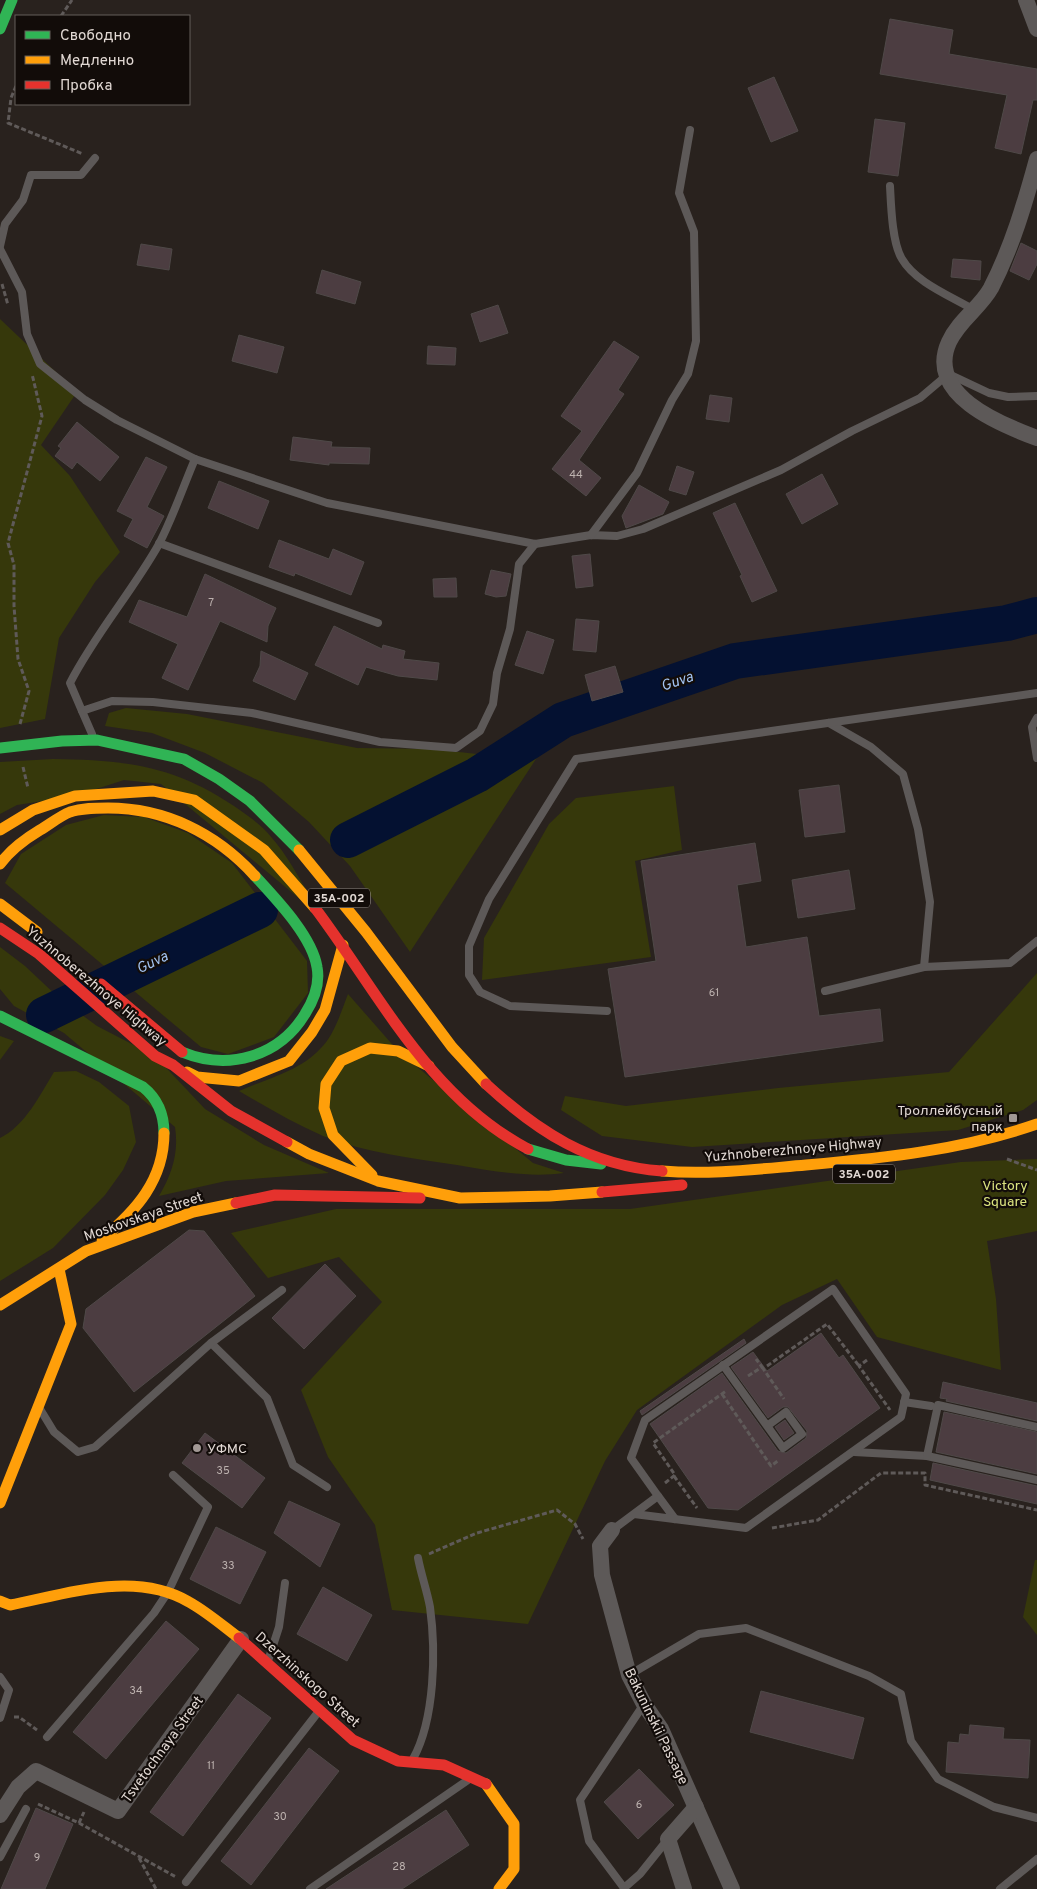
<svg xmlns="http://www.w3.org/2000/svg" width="1037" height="1889" font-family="Overpass,sans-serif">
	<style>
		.green { fill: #36380b }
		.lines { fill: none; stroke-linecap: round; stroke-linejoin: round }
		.river { stroke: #041131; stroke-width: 36 }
		.building { fill: #4c3d41; stroke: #4f4948 }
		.path { stroke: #5f5a59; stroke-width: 3; stroke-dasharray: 5 2.5; stroke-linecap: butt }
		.lane { stroke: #5d5958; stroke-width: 8 }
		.street { stroke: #5d5958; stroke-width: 16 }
		.fast { stroke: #30b455; stroke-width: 11 }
		.slow { stroke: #ff9f0a; stroke-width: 11 }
		.jam { stroke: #e5322d; stroke-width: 11 }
		.poi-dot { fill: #a19894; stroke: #120c09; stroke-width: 2 }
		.labels { text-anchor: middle; stroke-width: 4.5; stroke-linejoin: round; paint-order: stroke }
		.number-label { font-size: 11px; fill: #bcb1ae }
		.shield { fill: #120c09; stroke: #a39b96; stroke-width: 1 }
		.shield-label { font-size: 12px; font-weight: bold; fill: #e1d8d3 }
		.street-label { font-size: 14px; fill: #e1d8d3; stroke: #120c09 }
		.poi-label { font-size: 14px; fill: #e1d8d3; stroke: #120c09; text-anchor: end }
		.park-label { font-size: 14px; fill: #dbe47f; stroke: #120c09 }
		.water-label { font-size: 15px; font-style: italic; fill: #a2c3f2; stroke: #120c09 }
	</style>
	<rect width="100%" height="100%" fill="#29221e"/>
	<g class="green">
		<path d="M0,319L77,392L41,445L70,476L120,552L95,582L59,638L45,719L0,728Z"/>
		<path d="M126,708L187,714L357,748L432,749L486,755L551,736L410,952L350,866L309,822L263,783L205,753L152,733L105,726L109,713Z"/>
		<path d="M53,759C124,760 173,765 234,806C247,815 262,825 272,838C290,858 308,895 324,919L161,784L124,780L75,796L17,805L0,814V762Z"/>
		<path d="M674,786L682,850L635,861L651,957L482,980L484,938L549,824L576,798Z"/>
		<path d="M104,815L144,817L188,833L232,863L307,961L308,993L274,1037L228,1054L201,1047L5,883L21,854L66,825Z"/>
		<path d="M0,947L25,966L59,998L97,1026L155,1056L205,1109L264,1145L329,1173L226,1181L159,1196C172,1174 179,1153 175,1127L64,1033L14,1006L0,989Z"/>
		<path d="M1037,973V1100L1023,1110L958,1130L692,1147L602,1136L561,1110L565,1096L626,1106L778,1088L949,1072Z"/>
		<path d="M348,994L398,1051L533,1163L564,1173C529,1178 492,1171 457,1165C412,1158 366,1153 323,1136C293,1123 266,1107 239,1091C266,1079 300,1071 320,1049C334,1036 341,1012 348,994Z"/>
		<path d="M0,1036L14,1041L0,1060Z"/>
		<path d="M76,1071L99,1082L129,1106L136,1142L123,1170L105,1195L53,1248L0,1281V1138C25,1126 40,1095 54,1072Z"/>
		<path d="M1037,1159V1231L987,1241L996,1299L1001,1370L877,1337L837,1279L782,1305L637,1410L605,1461L528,1624L392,1610L375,1525L328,1457L301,1390L382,1302L339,1257L268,1278L231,1233L336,1209H630L961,1162Z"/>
		<path d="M1035,1560H1037V1635L1023,1617Z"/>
	</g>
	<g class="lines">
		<g class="river">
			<path d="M348,840L477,775L563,720L735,661L1007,623L1037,615"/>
			<path d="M44,1015L260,910"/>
		</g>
	</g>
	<g class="building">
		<path d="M890,19L953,30L949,54L1037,69V100H1033L1021,154L995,148L1007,95L880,74Z"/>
		<path d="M774,77L798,131L771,142L748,88Z"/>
		<path d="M875,119L905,123L898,176L868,172Z"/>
		<path d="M1021,243L1037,251V264L1029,280L1010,271Z"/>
		<path d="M141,244L172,249L169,270L137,265Z"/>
		<path d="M953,259L981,261L980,280L951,277Z"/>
		<path d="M322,270L361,282L355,304L316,293Z"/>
		<path d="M498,305L508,333L480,342L471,314Z"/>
		<path d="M239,335L284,347L277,373L232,361Z"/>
		<path d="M614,341L639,357L618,390L624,394L579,460L601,478L586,496L552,469L582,431L561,416Z"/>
		<path d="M428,346L456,348L455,365L427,364Z"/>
		<path d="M710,395L732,398L729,422L706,419Z"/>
		<path d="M77,422L119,457L100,481L77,462L72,469L55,456L61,448L58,446Z"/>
		<path d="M293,437L332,442L331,447L370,448L369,464L329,463V465L290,460Z"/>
		<path d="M146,457L167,467L147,507L164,516L147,548L124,536L133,519L117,511Z"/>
		<path d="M677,466L694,472L686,495L669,490Z"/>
		<path d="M822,474L838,504L802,524L786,494Z"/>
		<path d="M219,481L269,501L258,529L208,508Z"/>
		<path d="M639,485L669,502L663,514L626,528L622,516Z"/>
		<path d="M735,503L777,591L752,602L740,576L742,575L713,513Z"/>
		<path d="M279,540L329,559L333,549L364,562L351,595L295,573L294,576L269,567Z"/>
		<path d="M590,554L593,586L576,588L572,556Z"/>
		<path d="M491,570L511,574L506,596L496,597L485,594Z"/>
		<path d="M205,574L276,608L268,626L267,642L220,621L188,690L162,678L178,644L129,622L139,600L187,617Z"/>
		<path d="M456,578L457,597H434L433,579Z"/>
		<path d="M576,619L599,621L596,652L573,650Z"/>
		<path d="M334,626L382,649L383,645L405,651L403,659L439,663L437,680L398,676L366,667L358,685L315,665Z"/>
		<path d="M527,631L554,640L543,674L515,665Z"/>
		<path d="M261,651L308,673L295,700L253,681L260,666Z"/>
		<path d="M615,666L623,692L592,701L585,675Z"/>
		<path d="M839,785L845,832L805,837L799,790Z"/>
		<path d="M755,843L761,881L737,885L746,947L807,937L819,1016L880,1009L883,1041L625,1077L608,969L656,961L641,861Z"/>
		<path d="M849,870L855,909L798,918L792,880Z"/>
		<path d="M189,1230L204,1231L255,1296L134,1392L83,1328L86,1309Z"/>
		<path d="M325,1264L356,1296L304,1349L272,1318Z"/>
		<path d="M821,1333L839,1358L843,1355L880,1408L738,1510L708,1508L650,1424L722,1373L778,1451L786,1453L806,1438L807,1431L788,1407H783L768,1418L731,1367L753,1352L767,1371Z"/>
		<path d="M744,1339L746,1343L642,1415L640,1411Z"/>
		<path d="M943,1382L1037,1403V1421L946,1401L947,1399L940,1398Z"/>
		<path d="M944,1412L1037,1432V1474L936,1452Z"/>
		<path d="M785,1420L794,1433L784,1440L775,1427Z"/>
		<path d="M205,1433L265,1478L242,1508L182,1463Z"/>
		<path d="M933,1463L1037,1486V1504L930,1480Z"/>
		<path d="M289,1501L340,1524L320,1567L274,1533Z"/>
		<path d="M216,1527L266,1552L240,1604L190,1579Z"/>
		<path d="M323,1587L372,1615L347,1661L297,1634Z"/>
		<path d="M166,1621L199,1649L106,1759L73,1732Z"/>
		<path d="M761,1691L864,1718L853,1759L750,1732Z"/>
		<path d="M238,1694L271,1718L183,1836L150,1812Z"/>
		<path d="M970,1725L1004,1728L1003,1739L1030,1740L1028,1778L946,1772L948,1742L959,1743L960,1734L969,1735Z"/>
		<path d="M309,1748L339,1771L251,1885L221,1861Z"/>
		<path d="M639,1769L674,1805L638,1839L604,1802Z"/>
		<path d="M36,1808L73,1824L45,1889H1Z"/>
		<path d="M446,1810L469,1845L402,1889H326Z"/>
	</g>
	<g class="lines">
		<g class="path">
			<path d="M61,16L72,0"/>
			<path d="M16,86L11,98L8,123L83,154"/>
			<path d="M2,284L8,305"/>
			<path d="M20,724L29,691L18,659L14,606V565L8,543L42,416L32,374"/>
			<path d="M23,767L28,788"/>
			<path d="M1007,1159L1037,1170"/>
			<path d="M867,1360L859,1366L890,1410"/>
			<path d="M767,1366L827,1324L859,1366"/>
			<path d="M762,1367L784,1399"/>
			<path d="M748,1376L762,1367L756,1359"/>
			<path d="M722,1394L771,1466L779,1460"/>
			<path d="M674,1476L697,1508"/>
			<path d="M665,1483L675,1475L653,1443L726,1391"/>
			<path d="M772,1528L818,1520L881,1473H925V1485L1037,1510"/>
			<path d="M429,1554L477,1533L557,1510L575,1524L583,1539"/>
			<path d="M14,1717H19L37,1730"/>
			<path d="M38,1804L79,1823L176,1877"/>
			<path d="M79,1823L84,1812"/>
			<path d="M139,1858L156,1889"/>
		</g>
		<g class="lane">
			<path d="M890,186C891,205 892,243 902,259C916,283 951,296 974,310"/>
			<path d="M0,246L5,224L23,200L31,175H81L95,158"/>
			<path d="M0,249L22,292L27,334L40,364L85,400L117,420L195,459L327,503L535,544L591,535L617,536L643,529L781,470L852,431L920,398L946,376H953L989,393L1008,397L1037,396"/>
			<path d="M591,535L637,473L672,400L688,374L696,341L694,232L679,193L690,130"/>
			<path d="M159,543L378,623"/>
			<path d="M82,711L70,683C95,634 132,592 159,544C173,517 183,487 195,459"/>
			<path d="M1037,718L1032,727L1037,758"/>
			<path d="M92,734L82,711L112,701L153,702L252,713L380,742L456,748L480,731L493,704L497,673L510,629L519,564L535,544"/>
			<path d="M924,967L1010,963L1037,941"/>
			<path d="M825,991L924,967L930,902L918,829L903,774L871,747L829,723"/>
			<path d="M607,1011L510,1006L480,992L469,975V946L489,899L576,759L1037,693"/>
			<path d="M211,1343L267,1398L293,1465L327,1487"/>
			<path d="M723,1365C743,1393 763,1420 783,1448L802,1434L786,1412L767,1426"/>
			<path d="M904,1402L931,1406"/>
			<path d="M40,1409L54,1432L78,1452L95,1447L211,1343L282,1290"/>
			<path d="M854,1452L927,1456L1037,1480"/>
			<path d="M927,1456L938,1405L1037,1427"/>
			<path d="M658,1496L675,1519"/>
			<path d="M615,1528L658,1496L631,1458L645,1420L833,1289L906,1394L901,1417L746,1528L634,1514"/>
			<path d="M268,1661L279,1627L285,1583"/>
			<path d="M629,1675L699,1634L746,1628L869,1676L901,1694L911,1741L938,1779L994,1807L1037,1818"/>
			<path d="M0,1677L9,1690L0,1718"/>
			<path d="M644,1704L580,1800L589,1841L624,1888L640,1874L668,1839"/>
			<path d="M47,1737L154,1613L168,1592L208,1507L173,1475"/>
			<path d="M413,1759C435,1719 436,1651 430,1607C427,1591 421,1574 418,1558"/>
			<path d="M0,1857L26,1809"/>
			<path d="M186,1882L319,1711"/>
			<path d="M310,1889L468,1780"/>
			<path d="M1000,1889L1037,1859"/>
		</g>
		<g class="street">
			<path d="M1026,0L1037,29"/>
			<path d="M1037,159C1025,203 1012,247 991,288C980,308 959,320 949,342C925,394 999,424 1037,438"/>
			<path d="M612,1530L600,1546L602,1575L629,1675L644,1704L661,1729L732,1889"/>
			<path d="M0,1815L18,1787L36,1771L118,1811L241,1639"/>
			<path d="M684,1889L668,1839L696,1807"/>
		</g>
		<g class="fast">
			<path d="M0,29L12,0"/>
			<path d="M0,748L62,741L97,740L184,759L219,779L250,801L299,850"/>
			<path d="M0,1016L143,1087C158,1099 164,1114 164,1133"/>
			<path d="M182,1052C228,1071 279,1057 305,1014C314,1000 320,983 317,967C312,936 276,899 255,876"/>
			<path d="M528,1149L566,1160L601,1164"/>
		</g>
		<g class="slow">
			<path d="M0,830L33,810L75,796L153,791L194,800L264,850L315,908"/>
			<path d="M299,850L366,932L452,1047L486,1084"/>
			<path d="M0,864C11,849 25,839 40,830C50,824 60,816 70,812C82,808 95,808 108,808C165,808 216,833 255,876"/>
			<path d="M0,904L37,932"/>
			<path d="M187,1072L197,1077L239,1081L289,1061L312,1032L325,1010L343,945"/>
			<path d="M287,1142L309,1154L378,1181L460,1198L550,1196L602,1192"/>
			<path d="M662,1171C710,1175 758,1169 806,1165C885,1158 962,1150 1037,1124"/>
			<path d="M372,1175L333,1135L324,1108L326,1084L341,1061L370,1048L398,1051L429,1066"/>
			<path d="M102,1239C136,1211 164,1180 164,1133"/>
			<path d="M0,1305L86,1251L193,1212L236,1203"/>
			<path d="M0,1503L71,1324L59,1269"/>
			<path d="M0,1601L10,1605C67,1594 135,1570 189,1602C207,1612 223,1626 239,1638"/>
			<path d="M486,1784L514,1824V1869L499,1889"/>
		</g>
		<g class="jam">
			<path d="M315,908C379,993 429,1097 528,1149"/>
			<path d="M0,928L39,954L155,1056L173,1065L231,1111L287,1142"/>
			<path d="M101,984L182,1052"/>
			<path d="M486,1084C537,1131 590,1166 662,1171"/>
			<path d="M602,1192L682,1185"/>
			<path d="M236,1203L275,1195L420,1198"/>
			<path d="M239,1638L353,1740L398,1761L444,1765L486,1784"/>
		</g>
	</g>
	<g class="poi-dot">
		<rect x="1008" y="1113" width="10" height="10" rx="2.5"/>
		<circle cx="197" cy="1448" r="5"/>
	</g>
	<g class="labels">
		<g class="number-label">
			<text x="576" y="478">44</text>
			<text x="211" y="606">7</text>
			<text x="714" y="996">61</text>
			<text x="223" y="1474">35</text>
			<text x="228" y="1569">33</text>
			<text x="136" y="1694">34</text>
			<text x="211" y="1769">11</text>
			<text x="639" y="1808">6</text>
			<text x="280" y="1820">30</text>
			<text x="37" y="1861">9</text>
			<text x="399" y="1870">28</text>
		</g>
		<g class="shield">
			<rect x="308" y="888.5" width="62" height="19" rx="4"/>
			<rect x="833" y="1164.5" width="62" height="19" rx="4"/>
		</g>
		<g class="shield-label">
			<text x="339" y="902">35А-002</text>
			<text x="864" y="1178">35А-002</text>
		</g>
		<g class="street-label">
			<text transform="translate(97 986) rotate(40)" y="5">Yuzhnoberezhnoye Highway</text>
			<text transform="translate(793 1149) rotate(-5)" y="5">Yuzhnoberezhnoye Highway</text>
			<text transform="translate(143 1216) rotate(-19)" y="5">Moskovskaya Street</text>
			<text transform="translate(308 1679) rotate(42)" y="5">Dzerzhinskogo Street</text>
			<text transform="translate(657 1726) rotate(64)" y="5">Bakuninskii Passage</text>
			<text transform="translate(162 1749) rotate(-54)" y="5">Tsvetochnaya Street</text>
		</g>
		<g class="poi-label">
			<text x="1003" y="1115">Троллейбусный<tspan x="1003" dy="16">парк</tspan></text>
			<text x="207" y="1453" text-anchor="start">УФМС</text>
		</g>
		<g class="park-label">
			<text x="1005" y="1190">Victory<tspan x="1005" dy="16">Square</tspan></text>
		</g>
		<g class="water-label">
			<text transform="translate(677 681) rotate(-19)" y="5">Guva</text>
			<text transform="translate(152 962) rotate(-26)" y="5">Guva</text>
		</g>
	</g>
	<rect x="15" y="15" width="175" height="90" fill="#120c09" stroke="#655e5a"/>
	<rect x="25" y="31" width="25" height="8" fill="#30b455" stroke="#655e5a"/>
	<text x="60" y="40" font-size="15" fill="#e1d8d3">Свободно</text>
	<rect x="25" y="56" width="25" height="8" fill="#ff9f0a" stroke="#655e5a"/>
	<text x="60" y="65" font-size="15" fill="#e1d8d3">Медленно</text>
	<rect x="25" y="81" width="25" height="8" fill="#e5322d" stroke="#655e5a"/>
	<text x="60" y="90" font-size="15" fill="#e1d8d3">Пробка</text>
</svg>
